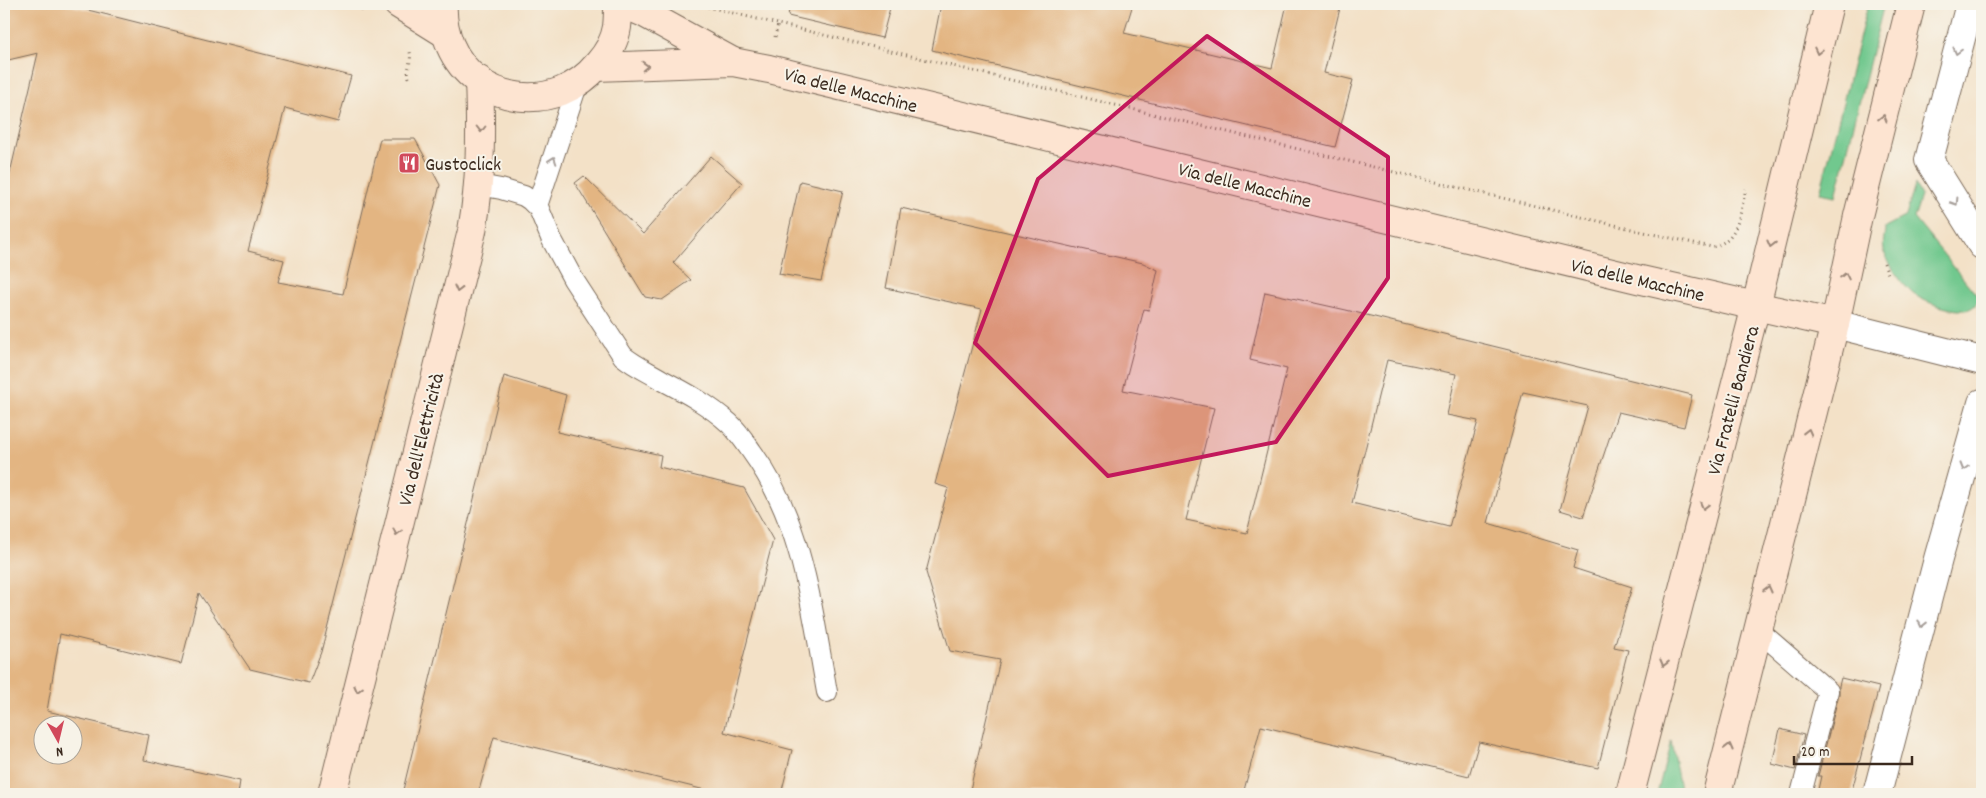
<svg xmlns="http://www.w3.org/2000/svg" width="1986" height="798" font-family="Dekko,sans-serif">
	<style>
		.green { fill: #71c88e; stroke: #567956 }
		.building { fill: #e3b582; fill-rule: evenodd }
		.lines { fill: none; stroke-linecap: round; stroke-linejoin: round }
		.lane-casing { stroke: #7b6a59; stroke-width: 22 }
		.street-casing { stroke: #7b6a59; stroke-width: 30 }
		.secondary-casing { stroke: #7b6a59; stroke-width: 30 }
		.path { stroke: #7b6a59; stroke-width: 3; stroke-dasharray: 1 4; stroke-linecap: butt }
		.lane { stroke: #fff; stroke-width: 20 }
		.street { stroke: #fff; stroke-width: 28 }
		.secondary { stroke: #fde4d1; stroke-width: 28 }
		.oneway { stroke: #9c8778 }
		.oneway2 { stroke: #a79f9a }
		.marked { fill: #c2185b; fill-opacity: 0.2; stroke: #c2185b; stroke-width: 4; stroke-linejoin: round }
		.labels { text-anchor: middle; stroke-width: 4; stroke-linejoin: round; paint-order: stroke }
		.street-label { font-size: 20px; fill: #3b2a1e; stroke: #f7f3e8 }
		.poi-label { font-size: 20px; fill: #3b2a1e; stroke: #f7f3e8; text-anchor: start }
	</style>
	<rect width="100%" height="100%" fill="#f7f3e8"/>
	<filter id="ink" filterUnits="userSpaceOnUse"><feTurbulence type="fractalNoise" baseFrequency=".02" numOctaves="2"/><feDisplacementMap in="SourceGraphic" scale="10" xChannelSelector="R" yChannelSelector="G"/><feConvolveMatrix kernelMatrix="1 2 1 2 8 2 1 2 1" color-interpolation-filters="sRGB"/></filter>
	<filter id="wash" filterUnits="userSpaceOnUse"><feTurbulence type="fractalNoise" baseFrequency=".0096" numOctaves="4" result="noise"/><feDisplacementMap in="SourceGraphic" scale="20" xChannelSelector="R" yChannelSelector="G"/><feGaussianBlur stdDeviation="1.12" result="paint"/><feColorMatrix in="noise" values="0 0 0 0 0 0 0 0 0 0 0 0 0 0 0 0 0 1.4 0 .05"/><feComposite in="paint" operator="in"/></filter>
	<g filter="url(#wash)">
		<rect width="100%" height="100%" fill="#f3e1c7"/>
		<g class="green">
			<path d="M1868,4H1884L1836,196L1820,193Z"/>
			<path d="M1915,184L1921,196L1914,218L1979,298C1977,304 1974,307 1969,309C1956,314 1920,301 1911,292C1902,284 1886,261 1884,250C1882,243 1885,234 1885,227L1906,216Z"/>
			<path d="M1671,741L1681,794H1657Z"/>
		</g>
		<g id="blocks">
			<g class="building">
				<path d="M4,4H64L351,76L338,122L285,108L248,251L284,260L278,282L343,294L380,139H415L440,185L321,652L309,683L250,669L199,593L181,664L60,634L47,711L149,735L144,760L240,781L238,794H4V199L38,53L4,61ZM42,726H72V756H42Z"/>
				<path d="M790,4H891L882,38L788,16Z"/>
				<path d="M941,4H1133L1124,33L1272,68L1287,4H1341L1324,73L1353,80L1335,147L932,50Z"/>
				<path d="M711,156L742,183L673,263L691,280L662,300L645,297L575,183L584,176L643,234Z"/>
				<path d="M800,181L843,191L821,281L779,274Z"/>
				<path d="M901,208L1143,263L1158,270L1149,310L1144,309L1123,390L1214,408L1186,520L1247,533L1287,369L1250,360L1265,292L1346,310L1692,395L1684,427L1618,412L1583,517L1560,510L1588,406L1523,392L1488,523L1578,550L1573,568L1632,587L1614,647L1628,650L1598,768L1479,742L1469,776L1261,726L1243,794H969L1000,660L950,651L926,572L948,488L935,484L982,309L886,288ZM1387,360L1456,374L1447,415L1478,421L1449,527L1352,503Z"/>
				<path d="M504,376L566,395L557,432L661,455L659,467L744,488L773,540L724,732L792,750L781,794H721L494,737L478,794H402Z"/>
				<path d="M1841,678L1879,687L1851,794H1817L1821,776H1818L1839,694V686Z"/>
				<path d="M1780,729L1804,735L1795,770L1772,764Z"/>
			</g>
		</g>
	</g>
	<g filter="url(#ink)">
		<use href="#blocks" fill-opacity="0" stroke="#7b6a59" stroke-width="1"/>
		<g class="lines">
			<g class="lane-casing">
				<g id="lane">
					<path d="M479,185L501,189L524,196L530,200L539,209L551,238L573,279L623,356C635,366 649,372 662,380C685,392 709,405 729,423C738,431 745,442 752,452C803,522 812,610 827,692"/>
					<path d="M537,206L578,82"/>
					<path d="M1758,630L1828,691L1801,794"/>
				</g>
			</g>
			<g class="street-casing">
				<g id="street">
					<path d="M1970,4L1929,160L1982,245"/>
					<path d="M1835,324L1982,361"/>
					<path d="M1877,794L1938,559L1982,403"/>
				</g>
			</g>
			<g class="secondary-casing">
				<g id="secondary">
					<path d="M398,4L446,34"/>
					<path d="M443,4C442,18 445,32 450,45C476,106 557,115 598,64C607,54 615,40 617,27C618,19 618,11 618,4"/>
					<path d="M623,4L644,13L733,62"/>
					<path d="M596,67L733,62L769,69L1637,279L1835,324"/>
					<path d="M332,794L472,231C481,181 481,131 479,80"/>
					<path d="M1630,794L1756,306L1829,4"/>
					<path d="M1717,794L1835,324L1858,216L1911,4"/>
				</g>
			</g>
			<g class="path">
				<path d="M348,4L364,11"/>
				<path d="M708,7L778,24"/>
				<path d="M775,37L778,24L1648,233L1712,247C1739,241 1740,212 1746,189"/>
				<path d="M409,78C406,69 412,62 410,52"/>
				<path d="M1884,263L1888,274"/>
			</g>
			<use href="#lane" class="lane"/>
			<use href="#street" class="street"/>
			<use href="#secondary" class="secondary"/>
		</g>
		<defs><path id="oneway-chevron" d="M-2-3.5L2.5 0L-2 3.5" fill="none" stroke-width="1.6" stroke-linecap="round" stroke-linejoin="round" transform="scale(1.25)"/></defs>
		<g class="oneway">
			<use href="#oneway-chevron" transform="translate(1818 51) rotate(103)"/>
			<use href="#oneway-chevron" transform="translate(645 66) rotate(-2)"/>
			<use href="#oneway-chevron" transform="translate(1883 118) rotate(-76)"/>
			<use href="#oneway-chevron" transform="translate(481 129) rotate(90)"/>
			<use href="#oneway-chevron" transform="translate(1771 244) rotate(104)"/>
			<use href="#oneway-chevron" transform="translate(1845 276) rotate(-78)"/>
			<use href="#oneway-chevron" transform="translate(458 289) rotate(104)"/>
			<use href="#oneway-chevron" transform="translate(1808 432) rotate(-76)"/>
			<use href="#oneway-chevron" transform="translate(1704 506) rotate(104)"/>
			<use href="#oneway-chevron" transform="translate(397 532) rotate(104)"/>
			<use href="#oneway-chevron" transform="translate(1768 589) rotate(-76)"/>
			<use href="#oneway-chevron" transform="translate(1664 663) rotate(104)"/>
			<use href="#oneway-chevron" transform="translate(358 689) rotate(104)"/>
			<use href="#oneway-chevron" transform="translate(1729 747) rotate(-76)"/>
		</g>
		<g class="oneway2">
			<use href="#oneway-chevron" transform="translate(1957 51) rotate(105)"/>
			<use href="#oneway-chevron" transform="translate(553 160) rotate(-71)"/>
			<use href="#oneway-chevron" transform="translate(1955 202) rotate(58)"/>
			<use href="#oneway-chevron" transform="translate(1964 467) rotate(106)"/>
			<use href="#oneway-chevron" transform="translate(1922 624) rotate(104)"/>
		</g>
	</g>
	<path class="marked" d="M1207,36L1388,157V278L1276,442L1108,476L975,343L1038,179Z"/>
	<defs>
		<g id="restaurant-square" transform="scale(1.125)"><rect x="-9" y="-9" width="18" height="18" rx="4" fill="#d1495b" stroke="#f7f3e8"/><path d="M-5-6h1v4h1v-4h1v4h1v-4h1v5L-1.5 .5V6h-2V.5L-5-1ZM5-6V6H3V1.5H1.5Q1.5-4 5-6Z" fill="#fff"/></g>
	</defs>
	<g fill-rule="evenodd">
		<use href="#restaurant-square" x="409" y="163"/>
	</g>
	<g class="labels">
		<g class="street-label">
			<text transform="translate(851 89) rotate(14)" y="7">Via delle Macchine</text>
			<text transform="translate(1245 184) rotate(14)" y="7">Via delle Macchine</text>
			<text transform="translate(1638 279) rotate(13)" y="7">Via delle Macchine</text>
			<text transform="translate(1732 400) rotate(-75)" y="7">Via Fratelli Bandiera</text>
			<text transform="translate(420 439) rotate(-76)" y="7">Via dell'Elettricità</text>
		</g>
		<g class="poi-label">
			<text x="425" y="170">Gustoclick</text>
		</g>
	</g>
	<rect width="1986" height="798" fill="none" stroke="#f7f3e8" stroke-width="20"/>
	<g transform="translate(58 740) rotate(172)"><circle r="24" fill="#f7f3e8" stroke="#aca397"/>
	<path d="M0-4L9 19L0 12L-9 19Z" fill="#d1495b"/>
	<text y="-8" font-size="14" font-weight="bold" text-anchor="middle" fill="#3b2a1e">N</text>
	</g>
	<path d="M1794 756v8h118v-8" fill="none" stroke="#3b2a1e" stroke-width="2.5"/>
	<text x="1801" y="756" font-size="15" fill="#3b2a1e" stroke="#f7f3e8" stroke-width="4" paint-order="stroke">20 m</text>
</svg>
